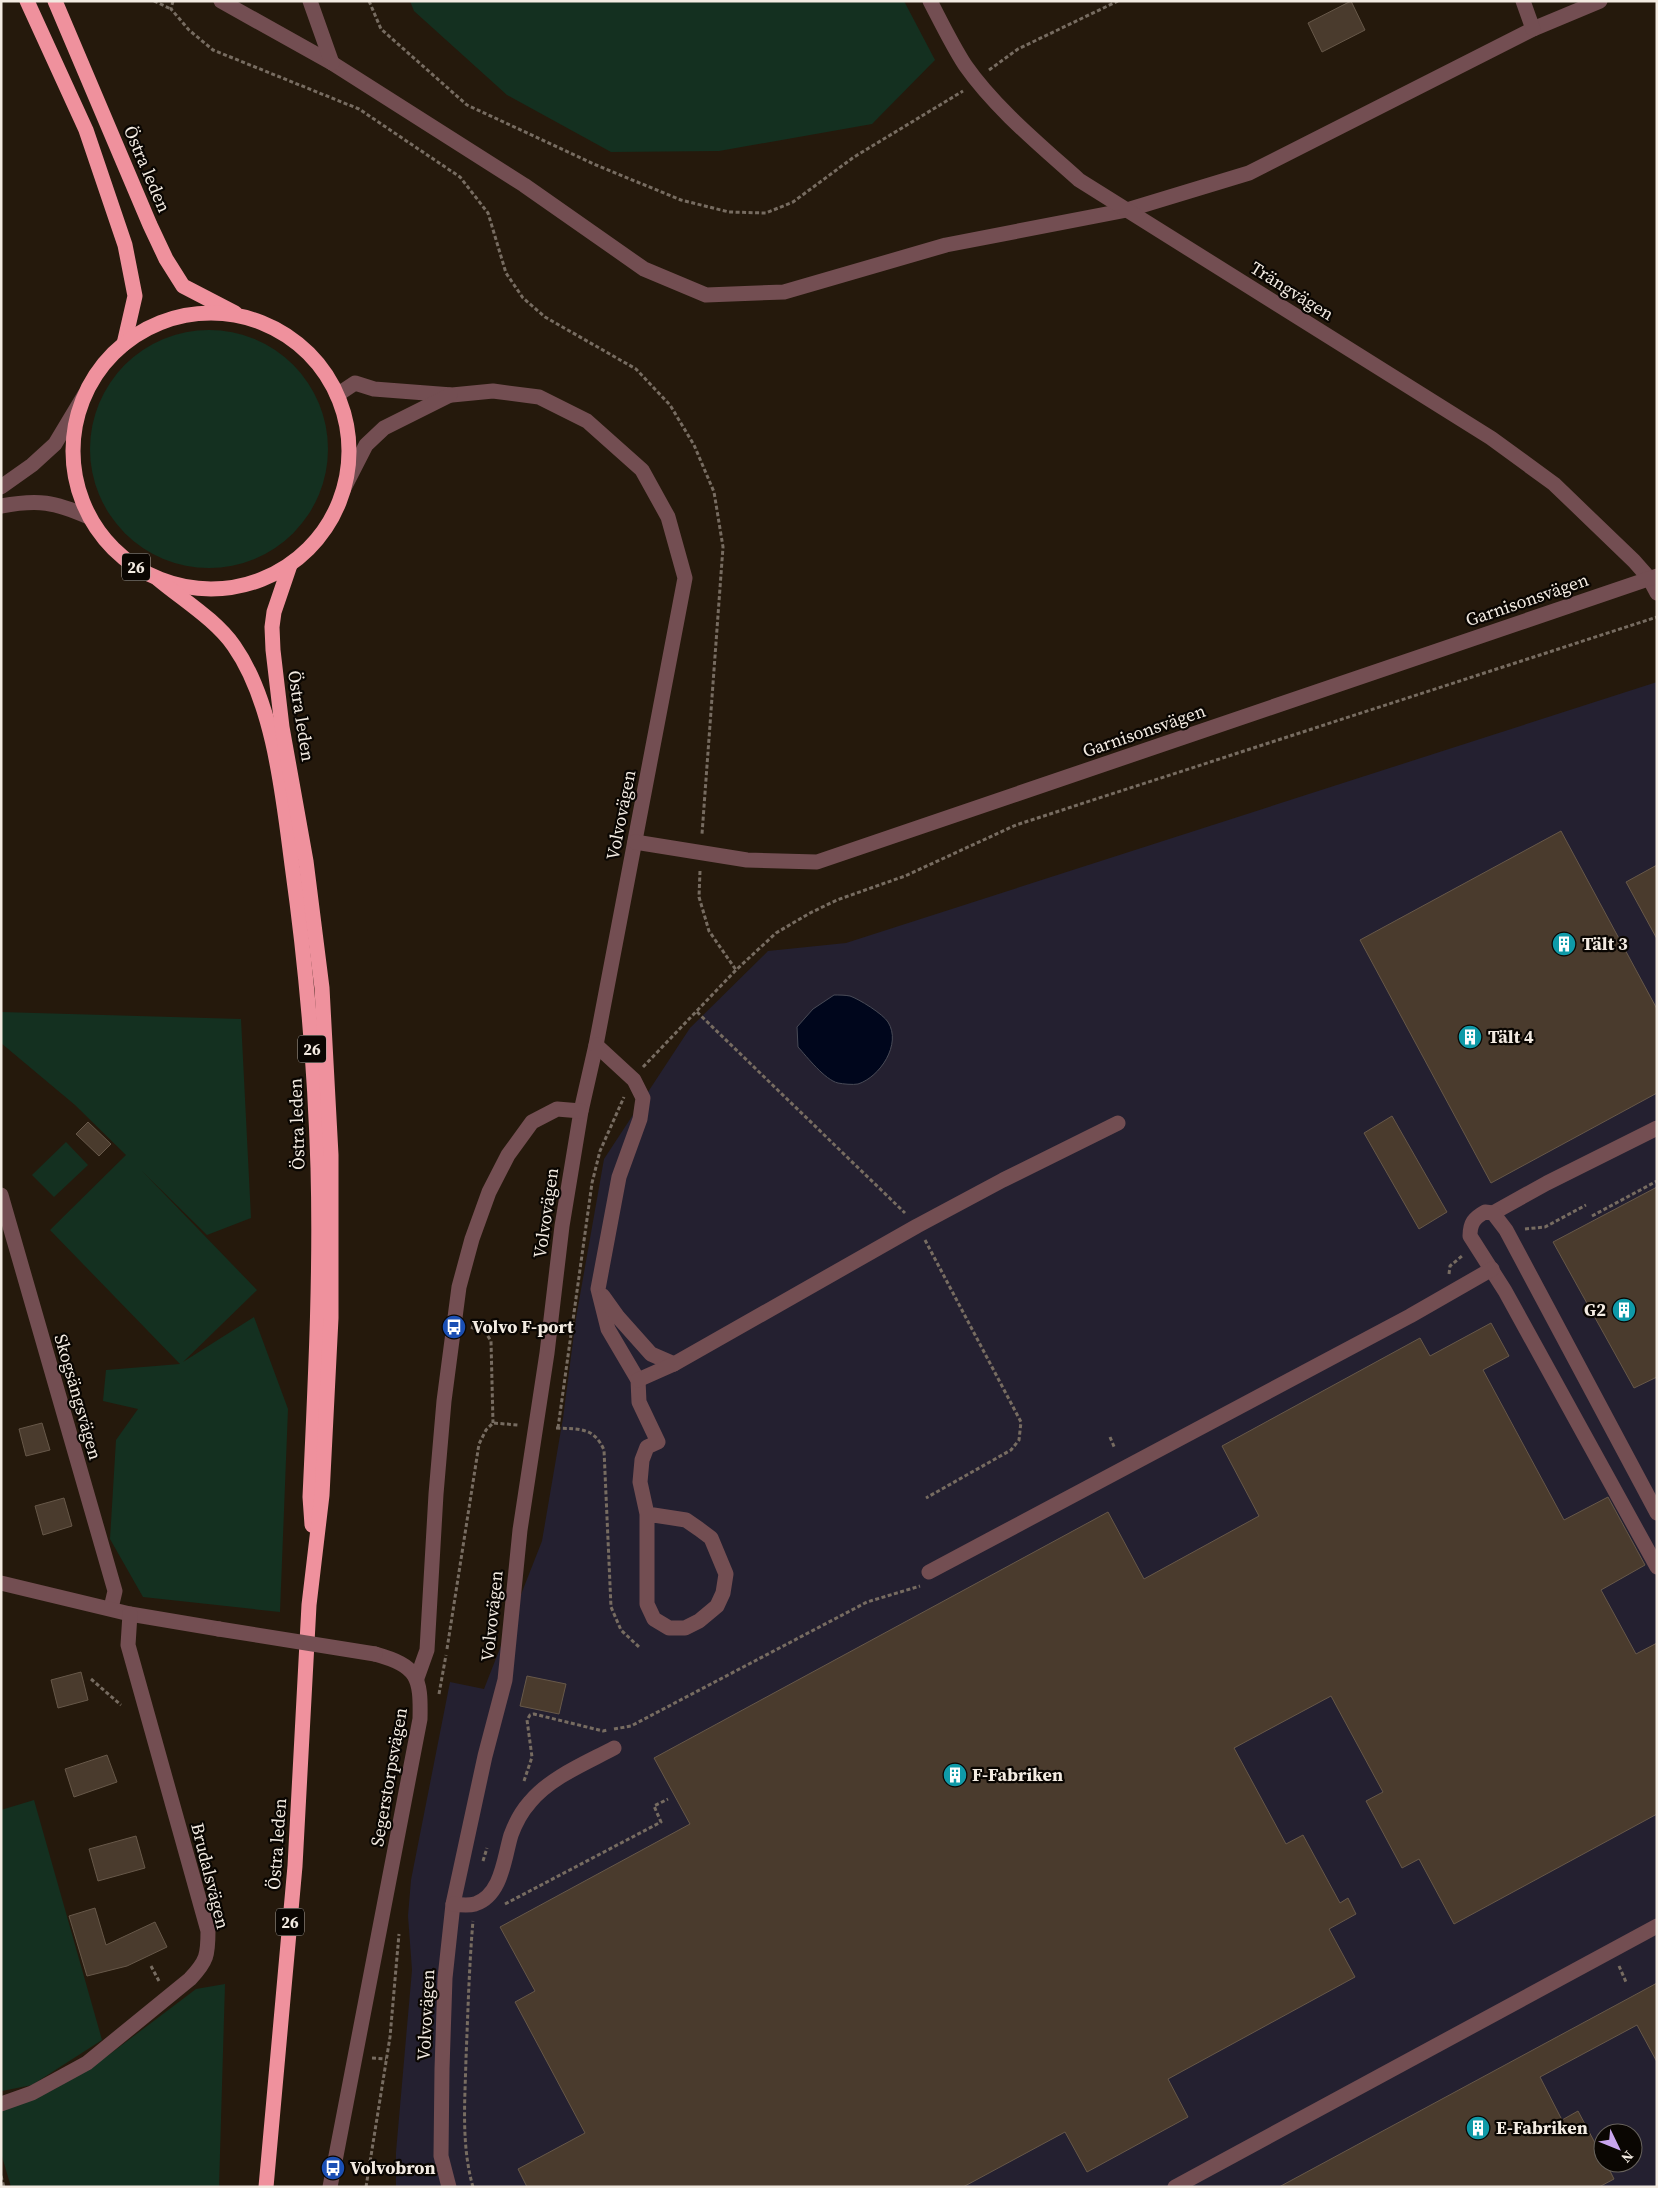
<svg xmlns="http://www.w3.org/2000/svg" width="1658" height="2188" font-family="'Source Serif 4',serif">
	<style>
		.industrial { fill: #242030; fill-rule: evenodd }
		.green { fill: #143020 }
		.water { fill: #00061c; stroke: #494b57 }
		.building { fill: #4a3b2d; stroke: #675849 }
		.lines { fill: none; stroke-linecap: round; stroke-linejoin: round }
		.path { stroke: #776c61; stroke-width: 3; stroke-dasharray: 4 2.5; stroke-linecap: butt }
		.minor { stroke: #734e52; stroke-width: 15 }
		.highway { stroke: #ef919d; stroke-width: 15 }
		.minor-bridge { stroke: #734e52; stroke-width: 15 }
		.labels { text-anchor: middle; stroke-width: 4.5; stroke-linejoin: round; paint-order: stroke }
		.shield { fill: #0a0602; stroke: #ada69f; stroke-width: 1 }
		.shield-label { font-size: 16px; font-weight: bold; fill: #f3ebe2 }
		.street-label { font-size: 18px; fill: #f3ebe2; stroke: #0a0602 }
		.poi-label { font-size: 18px; font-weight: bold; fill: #f3ebe2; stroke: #0a0602; text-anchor: start }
	</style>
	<rect width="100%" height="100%" fill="#25190c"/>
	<path class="industrial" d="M1657,682V2187H396V2152L412,1970L408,1916L411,1880L450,1682L484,1689L542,1541L563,1418L576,1318L604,1159L690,1028L768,951L846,943ZM1603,2133H1633V2163H1603Z"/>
	<g class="green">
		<path d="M410,1H904L935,60L872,124L719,151L611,152L507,95L414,11Z"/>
		<circle cx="209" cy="449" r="119"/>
		<path d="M1,1012L241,1019L251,1218L207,1235L142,1171L257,1290L183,1362L254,1317L288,1409L280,1612L143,1597L110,1539L116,1440L138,1409L103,1401L106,1370L180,1364L50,1230L126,1155L75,1105L1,1043Z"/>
		<path d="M66,1142L88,1165L54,1197L32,1175Z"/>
		<path d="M34,1800L102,2040L32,2085L2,2091L1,1810Z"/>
		<path d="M225,1984L219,2187H11L1,2153V2109L53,2090L110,2054L196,1989Z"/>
	</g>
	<path class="water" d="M834,995C839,995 845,995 850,996C859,999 883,1014 888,1022C902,1044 880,1077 858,1084C853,1085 843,1084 838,1083C825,1080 807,1057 798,1047L797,1027L813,1009Z"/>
	<g class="building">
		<path d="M1351,1L1365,30L1322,52L1308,23Z"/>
		<path d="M1561,831L1657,1009V1093L1491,1183L1360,940Z"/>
		<path d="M1657,865V939L1626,882Z"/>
		<path d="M1392,1116L1447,1212L1419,1229L1364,1133Z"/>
		<path d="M88,1122L111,1144L99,1156L76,1134Z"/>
		<path d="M1657,1187V1377L1634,1388L1553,1242Z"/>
		<path d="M1491,1323L1509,1356L1483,1370L1564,1520L1608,1497L1645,1565L1601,1590L1636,1654L1657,1643V1814L1454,1924L1419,1859L1402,1868L1366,1801L1383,1792L1331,1696L1234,1748L1286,1844L1303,1835L1340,1903L1348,1898L1356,1914L1329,1929L1355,1977L1168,2079L1188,2117L1087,2172L1065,2132L963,2187H527L518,2169L585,2133L515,2002L535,1991L500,1927L690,1824L654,1758L1108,1512L1144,1579L1259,1516L1222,1446L1420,1338L1430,1356Z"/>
		<path d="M42,1423L50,1450L26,1456L19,1429Z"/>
		<path d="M64,1498L72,1526L43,1535L35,1506Z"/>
		<path d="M81,1672L88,1700L58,1708L51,1680Z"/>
		<path d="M527,1676L566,1684L559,1714L520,1706Z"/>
		<path d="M107,1755L117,1782L74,1797L65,1769Z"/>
		<path d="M136,1836L145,1868L98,1881L89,1849Z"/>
		<path d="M95,1908L106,1945L155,1922L167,1947L127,1966L87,1976L69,1916Z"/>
		<path d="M1657,1983V2062L1637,2025L1540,2077L1562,2120L1578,2111L1603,2158V2163H1606L1614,2179L1599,2187H1279Z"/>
	</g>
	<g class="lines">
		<g class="path">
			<path d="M154,1L171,9"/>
			<path d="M173,1L171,9L189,30L213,50L359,109L460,177L488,213L506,273L523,298L545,317L636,369L670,405L694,445L714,492L723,547L702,834"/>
			<path d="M369,1L381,29L467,105L596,165L681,200L729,212L766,213L793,202L854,157L963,91"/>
			<path d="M989,70L1018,49L1118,1"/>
			<path d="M700,871L699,897L709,931L736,970"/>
			<path d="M697,1012L905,1213"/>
			<path d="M643,1067L736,970L776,933L810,913L837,900L905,876L1016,825L1657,617"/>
			<path d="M1592,1216L1657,1181"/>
			<path d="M1525,1229L1545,1227L1586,1205"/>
			<path d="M925,1240L1021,1422L1019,1440L1011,1450L926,1498"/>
			<path d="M1449,1274L1450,1266L1462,1256"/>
			<path d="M471,1327L486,1333L491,1341L493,1423"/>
			<path d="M556,1428C579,1429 594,1427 604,1450L611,1607L621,1630L639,1647"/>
			<path d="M558,1428L592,1183L600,1151L624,1097"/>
			<path d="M1110,1437L1115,1449"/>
			<path d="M447,1649L479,1444L486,1430L493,1423L518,1425"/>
			<path d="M91,1679L121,1705"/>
			<path d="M439,1694L446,1655"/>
			<path d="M614,1729L631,1726L867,1602L920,1586"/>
			<path d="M524,1781L532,1757L527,1720L530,1715L534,1714L603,1731L608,1730"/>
			<path d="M483,1861L487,1848"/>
			<path d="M505,1904L661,1822L654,1806L668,1799"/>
			<path d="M151,1966L160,1983"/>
			<path d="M1619,1966L1626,1982"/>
			<path d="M372,2058L386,2059"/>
			<path d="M1,2176L4,2187"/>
			<path d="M366,2187L390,2037L399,1934"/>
			<path d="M473,2187C461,2145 465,2101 466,2058C468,2012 469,1967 473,1921"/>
		</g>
		<g class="minor">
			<path d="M221,1L332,63L524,185L644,269L706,295L784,292L946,245L1127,210L1249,173L1533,29L1600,1"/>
			<path d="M310,1L332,63"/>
			<path d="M930,1C941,22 952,45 965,65C995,108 1040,145 1079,180L1491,438L1554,484L1634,561L1649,578L1657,593"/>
			<path d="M1523,1L1533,29"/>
			<path d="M337,395L355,383L374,389L452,395L493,391L539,397L587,421L642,470L668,517L685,578L596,1045L581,1111L562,1226L547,1353L520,1530L505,1680L485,1756L453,1904L445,1978L442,2069L441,2156L449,2187"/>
			<path d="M1,487L32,465L55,444L85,394"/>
			<path d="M344,488L366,445L384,428L450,395"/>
			<path d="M1,506C39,499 54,502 89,517"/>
			<path d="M635,842L747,860L817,862L1657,576"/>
			<path d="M596,1045L634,1080L643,1098L640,1119L619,1177L598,1289L608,1329L638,1380L639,1402L658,1442L647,1447L642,1460L640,1482L647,1514V1604L654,1619L669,1628H685L699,1621L717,1606L723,1593L726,1574L711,1538L699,1529L686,1520L647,1514"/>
			<path d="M1,1195L115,1591L111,1608"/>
			<path d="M1493,1213L1547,1183L1657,1128"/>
			<path d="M603,1296L618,1317L651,1354L674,1364"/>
			<path d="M638,1380L674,1364L917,1226L1003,1180L1118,1123"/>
			<path d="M1657,1513L1506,1230L1493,1213L1485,1212C1474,1218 1470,1223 1470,1236L1505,1291L1657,1567"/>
			<path d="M929,1572L1410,1316L1492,1269"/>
			<path d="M1,1583L130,1614L219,1629"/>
			<path d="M417,1678L427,1650L436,1494L444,1401L459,1287L472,1239L489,1192L508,1155L532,1122L557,1109L581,1111"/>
			<path d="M453,1904C460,1905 468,1906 475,1904C502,1895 504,1858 511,1835C515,1824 522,1811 530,1802C551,1777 586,1763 614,1748"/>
			<path d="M1,2104L32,2093L87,2063L190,1979C207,1961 208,1955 208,1931L128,1645L130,1614"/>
			<path d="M330,2187L420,1719C421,1677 418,1666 375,1654"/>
			<path d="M1175,2187L1657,1926"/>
		</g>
		<g class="highway">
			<path d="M27,1L86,130L125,245L135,296L124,344"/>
			<path d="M55,1L150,225L166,259L183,286L235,313"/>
			<circle cx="211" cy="451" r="138"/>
			<path d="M158,579C183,600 216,620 234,646C274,703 283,797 292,865C306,965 315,1067 318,1168C321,1278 315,1388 310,1497L312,1525"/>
			<path d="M266,2187L295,1866L309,1605L322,1495L331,1318V1155L322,988L306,861L282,727L273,650L272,627L274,612L290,565"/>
		</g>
		<path class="minor-bridge" d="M219,1629L375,1654"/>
	</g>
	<defs>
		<g id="building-disc" transform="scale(1.25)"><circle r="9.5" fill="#0f9aa8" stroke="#0a0602"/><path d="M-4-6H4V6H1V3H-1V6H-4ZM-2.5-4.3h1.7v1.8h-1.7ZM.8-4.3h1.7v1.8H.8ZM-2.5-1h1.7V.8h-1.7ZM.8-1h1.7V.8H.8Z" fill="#fff"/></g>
		<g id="bus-disc" transform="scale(1.25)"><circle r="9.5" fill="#1a4fb4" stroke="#0a0602"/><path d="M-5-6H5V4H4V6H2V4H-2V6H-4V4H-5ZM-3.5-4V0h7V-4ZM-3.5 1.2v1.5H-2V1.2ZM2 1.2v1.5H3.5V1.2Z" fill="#fff"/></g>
	</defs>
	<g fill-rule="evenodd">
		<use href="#building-disc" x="1564" y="944"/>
		<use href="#building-disc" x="1470" y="1037"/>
		<use href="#building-disc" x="1624" y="1310"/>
		<use href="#bus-disc" x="454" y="1327"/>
		<use href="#building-disc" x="955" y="1775"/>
		<use href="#building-disc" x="1478" y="2128"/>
		<use href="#bus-disc" x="333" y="2168"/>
	</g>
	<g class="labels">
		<g class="shield">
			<rect x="122" y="553.5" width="28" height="27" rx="4"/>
			<rect x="298" y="1035.5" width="28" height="27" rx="4"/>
			<rect x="276" y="1908.5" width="28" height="27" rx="4"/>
		</g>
		<g class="shield-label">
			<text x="136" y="573">26</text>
			<text x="312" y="1055">26</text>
			<text x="290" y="1928">26</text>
		</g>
		<g class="street-label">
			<text transform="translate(147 169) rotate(67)" y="6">Östra leden</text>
			<text transform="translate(1292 291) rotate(32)" y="6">Trängvägen</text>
			<text transform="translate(1527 600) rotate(-19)" y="6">Garnisonsvägen</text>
			<text transform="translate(301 716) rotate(81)" y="6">Östra leden</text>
			<text transform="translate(1144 731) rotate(-19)" y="6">Garnisonsvägen</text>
			<text transform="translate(621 815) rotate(-79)" y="6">Volvovägen</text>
			<text transform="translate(297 1124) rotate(-92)" y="6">Östra leden</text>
			<text transform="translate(546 1213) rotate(-82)" y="6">Volvovägen</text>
			<text transform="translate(78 1397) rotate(74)" y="6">Skogsängsvägen</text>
			<text transform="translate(492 1616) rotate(-84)" y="6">Volvovägen</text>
			<text transform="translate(389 1777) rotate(-80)" y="6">Segerstorpsvägen</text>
			<text transform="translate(277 1844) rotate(-86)" y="6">Östra leden</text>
			<text transform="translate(210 1876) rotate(76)" y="6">Brudalsvägen</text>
			<text transform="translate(426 2015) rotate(-87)" y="6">Volvovägen</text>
		</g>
		<g class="poi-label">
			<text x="1582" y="950">Tält 3</text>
			<text x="1488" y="1043">Tält 4</text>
			<text x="1606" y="1316" text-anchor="end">G2</text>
			<text x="472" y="1333">Volvo F-port</text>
			<text x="972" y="1781">F-Fabriken</text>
			<text x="1496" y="2134">E-Fabriken</text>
			<text x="350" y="2174">Volvobron</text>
		</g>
	</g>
	<rect width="1658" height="2188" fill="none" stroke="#f3ebe2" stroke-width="5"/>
	<g transform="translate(1618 2148) rotate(133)"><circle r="24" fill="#0a0602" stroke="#67625c"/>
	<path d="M0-4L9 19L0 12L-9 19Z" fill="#c9a5ee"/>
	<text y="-8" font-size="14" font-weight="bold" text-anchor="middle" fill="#f3ebe2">N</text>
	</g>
</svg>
